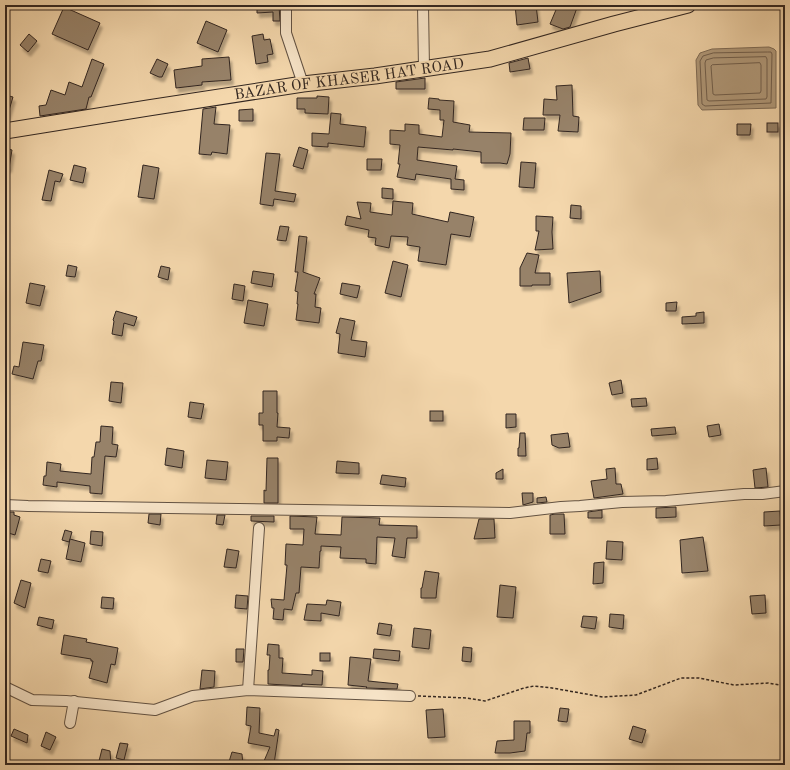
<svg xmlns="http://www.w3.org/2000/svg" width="790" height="770" font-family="'Old Standard TT',serif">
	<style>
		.water { fill: #b29b7c; stroke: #7f6c57 }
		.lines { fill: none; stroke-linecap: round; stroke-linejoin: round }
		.shore { stroke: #72604e; stroke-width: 1 }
		.building { fill: #978269; stroke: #322620; filter: url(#shadow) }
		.minor-casing { stroke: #625243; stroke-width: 12 }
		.primary-casing { stroke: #322620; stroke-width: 17 }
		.path { stroke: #322620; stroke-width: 1.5; stroke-dasharray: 3 2; stroke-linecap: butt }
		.minor { stroke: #f8e5c9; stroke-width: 10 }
		.primary { stroke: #f4d7ac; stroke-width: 15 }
		.labels { text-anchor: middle; stroke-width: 4; stroke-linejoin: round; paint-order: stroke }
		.street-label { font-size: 15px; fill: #322620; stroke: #f8e5c9 }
	</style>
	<defs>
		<filter id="shadow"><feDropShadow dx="2.5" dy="4.5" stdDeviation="1" flood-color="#0004"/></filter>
	</defs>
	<rect width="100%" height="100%" fill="#f4d7ac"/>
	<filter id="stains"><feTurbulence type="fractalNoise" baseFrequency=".005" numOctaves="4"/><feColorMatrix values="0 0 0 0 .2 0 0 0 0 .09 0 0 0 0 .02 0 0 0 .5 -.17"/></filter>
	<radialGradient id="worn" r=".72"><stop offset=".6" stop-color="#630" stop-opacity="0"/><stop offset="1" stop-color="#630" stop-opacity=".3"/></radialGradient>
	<path class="water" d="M769,47L774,49L776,51V108L702,110L698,105L696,60L700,53L712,49Z"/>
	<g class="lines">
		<g class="shore">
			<path d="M768,52H771L772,54L771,103L705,106L702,104L700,61L703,56L713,53Z"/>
			<path d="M766,57L767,59V97L766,99L709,101L707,100L705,63L706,60L713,58Z"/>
			<path d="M760,63L761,65V91L760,93L715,95L713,94L711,66L712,65Z"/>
		</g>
	</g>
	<g class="building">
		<path d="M257,5H279L280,21H273V12L257,13Z"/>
		<path d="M515,5H536L538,22L517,25Z"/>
		<path d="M558,5H578L570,27L563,29L550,24Z"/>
		<path d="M64,7L100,23L88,50L52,34Z"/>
		<path d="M206,21L227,30L218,52L197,43Z"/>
		<path d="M29,34L37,41L28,52L20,45Z"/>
		<path d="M263,34L264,40L270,39L273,54L267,55L268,62L256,64L252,36Z"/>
		<path d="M229,57L231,80L202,82V85L176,88L174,70L202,66V59Z"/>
		<path d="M528,58L530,69L510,72L509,63Z"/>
		<path d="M92,59L104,64L91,97H89L86,109L40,116L39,106L46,105L51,90L65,95L69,82L82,87Z"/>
		<path d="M157,59L168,64L162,77H159L150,73Z"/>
		<path d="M425,78V89H396V82Z"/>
		<path d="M572,85L573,116L579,117L578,132L558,131L560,115H543L544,99L557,100L556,86Z"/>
		<path d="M5,95L13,97L7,117H5Z"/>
		<path d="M317,96L329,97L328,114L305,113V109H297V98H317Z"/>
		<path d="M429,98L439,99V100L454,101L453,122L470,125L469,132L511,133L510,154L507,164L500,163H481V152L453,149V150L418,147L417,160L457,166L455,179L464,180V190L451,189V179L416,174L415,180L397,177L400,164H398L400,145L390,144V130L405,131V124L419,125V134L442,137L444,120H440V110L428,109Z"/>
		<path d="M216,107L214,124L230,125L227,154L212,152L211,155L199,154L203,109Z"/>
		<path d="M253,109V121H239V110Z"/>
		<path d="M331,113L341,114L340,124L366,127L364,147L328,143V147L312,146V133L329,134Z"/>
		<path d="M524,118H545L544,130H523Z"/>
		<rect x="767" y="123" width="11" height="9"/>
		<path d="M737,124H751L750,135H737Z"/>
		<path d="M299,147L308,150L303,169L293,166Z"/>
		<path d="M5,148L12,150L9,168H5Z"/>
		<path d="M266,153L280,154L275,191L296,194L294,202L274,199L273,206L260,204Z"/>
		<path d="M367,159H382L381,170H367Z"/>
		<path d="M521,162L536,163L534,188L519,187Z"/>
		<path d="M74,165L86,168L83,183L70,180Z"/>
		<path d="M143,165L159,168L154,199L138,197Z"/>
		<path d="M49,170L63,174L60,182L55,181L51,201L42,200Z"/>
		<path d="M382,188L393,189V199L382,198Z"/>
		<path d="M393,201L413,203L412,214L448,222L450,212L474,217L470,237L451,234L446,265L418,261L420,247L407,245L408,237L391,236L389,248L375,245L376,238L368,237L369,230L345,225L347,216L361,219L357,202L371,203L370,212L392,215Z"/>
		<path d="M571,205L581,206V219L570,218Z"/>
		<path d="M536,216L553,217L552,232L553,249L535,250L539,231H536Z"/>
		<path d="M280,226L289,227L286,241L277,240Z"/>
		<path d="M299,236L307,237L303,272L320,278L314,294H316L315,307L321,308L319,323L296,320L298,304H297L298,292L295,291L298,272H295Z"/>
		<path d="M527,253L539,255L535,273H550V285H532V286H520V268Z"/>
		<path d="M393,261L408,265L401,297L385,293Z"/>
		<path d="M68,265L77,267L75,277L66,276Z"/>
		<path d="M161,266L170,268L168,280L158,277Z"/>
		<path d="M253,271L274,274L272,287L251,283Z"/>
		<path d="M600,271L601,292L569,303L567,273Z"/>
		<path d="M30,283L45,286L40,306L26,303Z"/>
		<path d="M342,283L360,286L357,298L340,294Z"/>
		<path d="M234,284L245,286L243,301L232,299Z"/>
		<path d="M248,300L268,304L264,326L244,323Z"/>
		<path d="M677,302L676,311H666V303Z"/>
		<path d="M116,311L137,317L134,326L124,323L122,336L112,334L114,321L113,320Z"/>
		<path d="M704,312V323L682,324V317L696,316V313Z"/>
		<path d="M340,318L355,321L351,340L367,342L365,357L338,353L340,334L336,333Z"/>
		<path d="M23,342L44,345L41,361H38L33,379L12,374L14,366L19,367Z"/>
		<path d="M621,380L623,393L612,395L609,383Z"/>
		<path d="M111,382L123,383L121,403L109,401Z"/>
		<path d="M263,391H277V413H278L277,427L290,428L289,438L277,437V441H263V425H259V413H263Z"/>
		<path d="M646,398L647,406L632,407L631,399Z"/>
		<path d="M190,402L204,404L201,419L188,417Z"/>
		<rect x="430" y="411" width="13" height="10"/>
		<path d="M506,414H516V427L506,428Z"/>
		<path d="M719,424L721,435L709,437L707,426Z"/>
		<path d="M101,426L113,427L112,444L118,445L116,457L105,456L102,494L90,493V486L57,482V487L43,485L44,476H46L47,462L61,464L60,471L91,474L92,457H94L96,442H100Z"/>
		<path d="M675,427L676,434L652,436L651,429Z"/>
		<path d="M520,433H525L526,456H518V448H519Z"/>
		<path d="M568,433L570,447L559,448L552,445L551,435Z"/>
		<path d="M167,448L184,451L182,468L165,465Z"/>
		<path d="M267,458H278V503H264V490L266,491Z"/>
		<path d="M657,458L658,469L647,470V459Z"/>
		<path d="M207,460L228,462L226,480L205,478Z"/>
		<path d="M337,461L359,463V474L336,473Z"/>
		<path d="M615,468L616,484H621L623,494L594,498L591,481L607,479L606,469Z"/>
		<path d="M766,468L768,487L755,488L753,470Z"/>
		<path d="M503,469V479H496V473Z"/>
		<path d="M382,475L406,478L405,487L380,484Z"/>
		<path d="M522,493H533V502L523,505Z"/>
		<path d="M546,497L547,502L537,503V498Z"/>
		<path d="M676,507V517L656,518V508Z"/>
		<path d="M602,510V518H588V512Z"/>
		<path d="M780,511L781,525L764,526V512Z"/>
		<path d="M5,512H14V515L20,517L15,535L5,532Z"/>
		<path d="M149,514H161L160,525L148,523Z"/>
		<path d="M555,514H564L565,534H550V515Z"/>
		<path d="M217,515H225L223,525L216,524Z"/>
		<path d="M251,516H274V522L251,521Z"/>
		<path d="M290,516L317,517L315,534L341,535L342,517L380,518L379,525L417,526V538H407L405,558L392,556L395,538L377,537L376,564L366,563V559L340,558L341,547L321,546V551H320L319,568L301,567L299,593H296L292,610L284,609L283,620L273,619L274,608H272L271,599L284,600L287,565H285L286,544L303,545L304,529H290Z"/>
		<path d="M479,519H494L495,538L474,539Z"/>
		<path d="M65,530L72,532L69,542L62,540Z"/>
		<path d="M91,531L103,532L102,546L90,544Z"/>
		<path d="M703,537L708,571L682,573L680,540Z"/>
		<path d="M70,539L85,543L81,562L66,559Z"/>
		<path d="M607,541L623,542L622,560L606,559Z"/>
		<path d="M227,549L239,551L236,568L224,567Z"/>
		<path d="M41,559L51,561L48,573L38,571Z"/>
		<path d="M604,562L603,583L593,584L594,563Z"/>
		<path d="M425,571L439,573L437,587L436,598H421V588H422Z"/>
		<path d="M21,580L31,583L25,608L14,603Z"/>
		<path d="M500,585L516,587L513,618L497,617Z"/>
		<path d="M236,595L248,596L247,609L235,608Z"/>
		<path d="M765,595L766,613L752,614L750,596Z"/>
		<path d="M102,597L114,598L113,609L101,608Z"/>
		<path d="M327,600L341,602L339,616L321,613V621L304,620L307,604L326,605Z"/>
		<path d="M610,614L624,615L623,629L609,627Z"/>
		<path d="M583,616L597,617L595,629L581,627Z"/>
		<path d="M39,617L54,620L52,629L37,625Z"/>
		<path d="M379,623L392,625L390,636L377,634Z"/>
		<path d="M414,628L431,630L429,649L412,647Z"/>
		<path d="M64,635L87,639L86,642L118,648L115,665L111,664L107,683L89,678L93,661H91V659L61,654Z"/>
		<path d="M268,644L279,645V658H283L282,673L312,675V670L323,671L322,685L302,684V686L268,684V670H269L270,655H267Z"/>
		<path d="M463,647L472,648L471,662L462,661Z"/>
		<path d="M236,649H244L243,662H236Z"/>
		<path d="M374,649L400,651L399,661L373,658Z"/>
		<rect x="320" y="653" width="10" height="8"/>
		<path d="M350,657L371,659L368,681L398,684L397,689L366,688L367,687L348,685Z"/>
		<path d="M202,670L215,671L214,687L200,689Z"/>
		<path d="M247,707L260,708L259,733L274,736L276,729L279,730L274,764L264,761L270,747L248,743L251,726L246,725Z"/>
		<path d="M560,708L569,709L567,722L558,721Z"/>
		<path d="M443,709L445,737L428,738L426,710Z"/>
		<path d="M514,721H530V733H527L525,751L510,753H495L497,741L514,740Z"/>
		<path d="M633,726L646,730L642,743L629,739Z"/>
		<path d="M14,729L28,735L27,743L11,736Z"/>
		<path d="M46,732L56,737L50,750L41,746Z"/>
		<path d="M120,743L128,744L124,760L116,758Z"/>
		<path d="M102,749L110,751L111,765H98Z"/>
		<path d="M232,752L242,754L243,765H228Z"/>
	</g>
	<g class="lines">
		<g class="minor-casing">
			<g id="minor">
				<path d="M286,5V33L303,84"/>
				<path d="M423,5L424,69"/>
				<path d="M5,505L28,506L510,513L561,507L580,506L622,502L666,501L744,494H762L785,491"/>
				<path d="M5,687L32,700L66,701L155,710L193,696L248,690L410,696"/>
				<path d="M248,690L259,528"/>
				<path d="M70,723L74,701"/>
			</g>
		</g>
		<g class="primary-casing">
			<g id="primary">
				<path id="s1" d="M5,131L148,108L303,84L375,76L490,59L614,24L688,5"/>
			</g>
		</g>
		<path class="path" d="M418,696L467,698L485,701L524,688L534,686L552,688L603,697L636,695L681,678H699L734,685L768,683L785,686"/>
		<use href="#minor" class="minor"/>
		<use href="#primary" class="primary"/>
	</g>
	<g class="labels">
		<g class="street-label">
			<text dy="5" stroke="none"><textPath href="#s1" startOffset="348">BAZAR OF KHASER HAT ROAD</textPath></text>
		</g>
	</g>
	<rect width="790" height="770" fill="none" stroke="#f4d7ac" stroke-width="20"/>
	<rect x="6" y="6" width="778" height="758" fill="none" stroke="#322620" stroke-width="2"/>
	<rect x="10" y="10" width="770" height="750" fill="none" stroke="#322620"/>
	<rect width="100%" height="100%" filter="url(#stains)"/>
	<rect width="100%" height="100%" fill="url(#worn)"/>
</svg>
